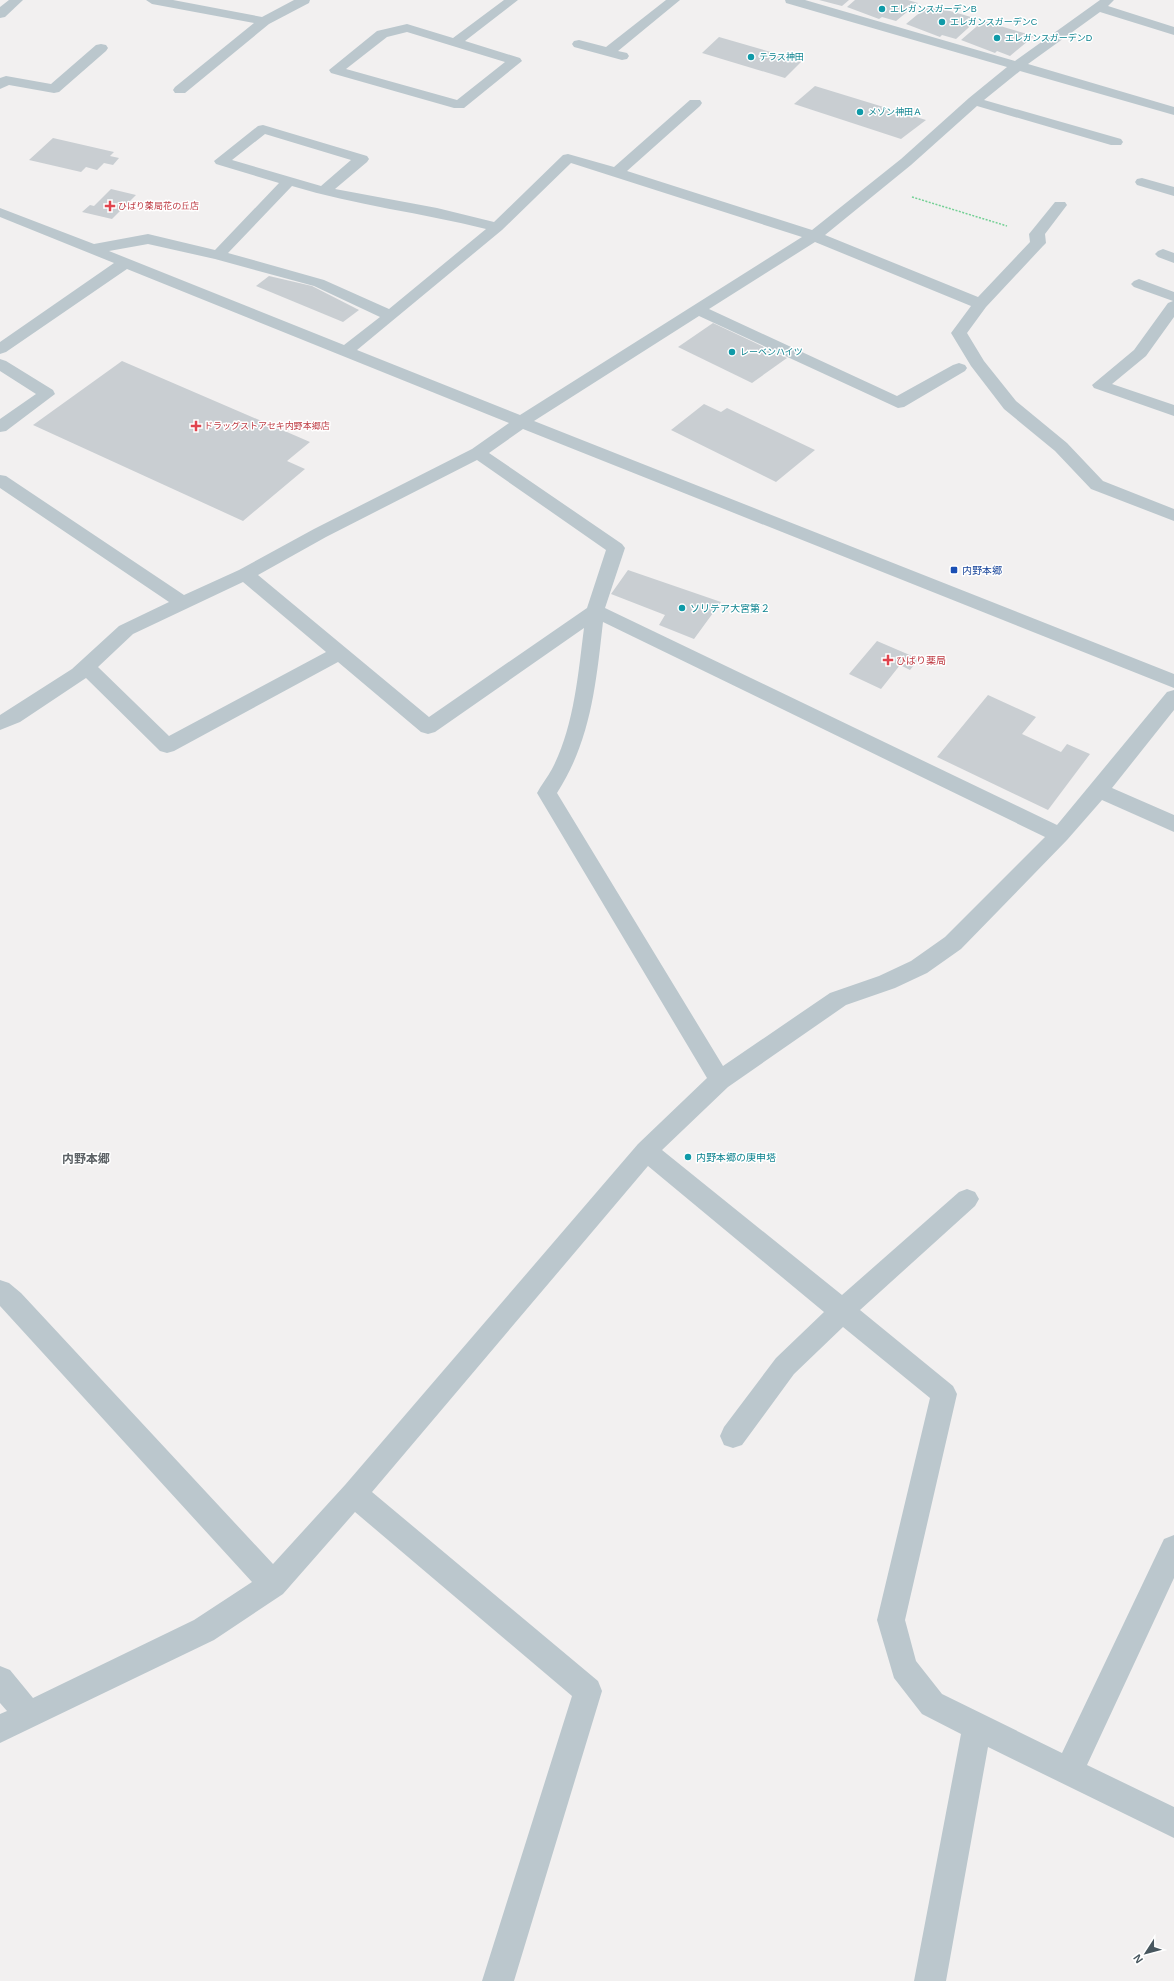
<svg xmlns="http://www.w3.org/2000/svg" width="1174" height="1981" font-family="Arial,'Noto Sans JP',sans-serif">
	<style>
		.building { fill: #c9ced2 }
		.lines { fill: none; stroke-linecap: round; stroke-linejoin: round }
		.path { stroke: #74d095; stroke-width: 1.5; stroke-dasharray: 2 1.5; stroke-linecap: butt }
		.minor { fill: #bbc7cd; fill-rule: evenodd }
		.culture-dot { fill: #0f9aa8; stroke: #fff; stroke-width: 1.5 }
		.health-dot { fill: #e0444e; stroke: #fff; stroke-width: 1.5 }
		.transit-dot { fill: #1a4fb4; stroke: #fff; stroke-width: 1.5 }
		.labels { text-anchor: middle; stroke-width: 3; stroke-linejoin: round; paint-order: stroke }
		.far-culture-label { font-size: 9px; fill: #0d838f; stroke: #fff; text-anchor: start }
		.far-health-label { font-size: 9px; fill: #be3a42; stroke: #fff; text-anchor: start }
		.transit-label { font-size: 10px; fill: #164399; stroke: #fff; text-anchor: start }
		.culture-label { font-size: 10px; fill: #0d838f; stroke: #fff; text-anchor: start }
		.health-label { font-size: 10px; fill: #be3a42; stroke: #fff; text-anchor: start }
		.quarter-label { font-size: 12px; font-weight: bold; fill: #5c6165; stroke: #fff }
	</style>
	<rect width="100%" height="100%" fill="#f2f0f0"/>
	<g class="building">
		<path d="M819,0H849L842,6Z"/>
		<path d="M855,0H908L918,3L896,21L882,17L879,19L847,7Z"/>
		<path d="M929,5L978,19L956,39L942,35L940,37L906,24Z"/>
		<path d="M983,21L1034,36L1010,56L997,51L995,53L961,40Z"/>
		<path d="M719,37L802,61L785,78L702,53Z"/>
		<path d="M815,86L926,120L901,139L794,104Z"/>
		<path d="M53,138L114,152L110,156L119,158L113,165L104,163L97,170L86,167L81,172L29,160Z"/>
		<path d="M111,189L136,195L112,219L82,212L90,205L94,206Z"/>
		<path d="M269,276L312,286L359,310L343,322L256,286Z"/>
		<path d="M713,323L787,358L752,383L678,347Z"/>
		<path d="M122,361L310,442L287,461L305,469L243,521L33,425Z"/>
		<path d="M704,404L721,412L727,408L815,450L776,482L671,430Z"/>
		<path d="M628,570L721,602L694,639L659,625L665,615L611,594Z"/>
		<path d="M877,641L919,659L910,670L900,665L881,689L849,674Z"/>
		<path d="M988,695L1036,717L1022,734L1061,752L1067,744L1090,754L1048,810L937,757Z"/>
	</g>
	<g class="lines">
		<path class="path" d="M912,197L1007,226"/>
		<g class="minor">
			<path d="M9,0H23L5,17L0,18V7Z"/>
			<path d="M146,0H173L262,17L294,0H310L309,3L269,24L185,93H175L173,90L175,87L254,23L152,4Z"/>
			<path d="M504,0H518L465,41L520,58L522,61L464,108H454L331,73L329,70L377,31L407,24L453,38ZM407,32L505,62L457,100L346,69L387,37Z"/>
			<path d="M666,0H680L618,51L627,53L629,56L627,59L622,60L574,47L572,44L574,41L579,40L606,47Z"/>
			<path d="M785,0H805L1015,61L1100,0H1114L1108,6L1174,27V35L1100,12L1028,64L1174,107V115L1020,71L984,100L1121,139L1123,142L1121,145H1111L977,106L911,165L825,235L978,297L1030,242L1029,234L1055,202H1065L1067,205L1045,234L1046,243L1043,246L986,307L967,333L984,361L1016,401L1067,443L1103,481L1174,509V521L1091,489L1055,451L1004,409L971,366L951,333L971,306L815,242L709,309L897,396L953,365L959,363L965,365L967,368L965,371L904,407L898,408L699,316L534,421L1174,674V688L523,429L489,453L622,544L625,548L605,608L1057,825L1167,692L1174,690V710L1112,788L1174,815V832L1102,800L1067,840L961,949L927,973L895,988L846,1005L728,1087L662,1150L842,1295L959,1192L967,1189L975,1192L979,1199L975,1206L860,1310L953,1386L957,1394L905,1620L916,1661L942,1694L1062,1753L1164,1539L1174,1535V1578L1087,1765L1174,1807V1838L988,1747L946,1981H914L961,1734L922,1714L894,1678L877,1620L930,1398L843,1327L794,1374L742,1445L733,1448L724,1445L720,1436L724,1427L776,1358L824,1312L648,1166L372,1492L598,1681L602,1691L514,1981H482L572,1696L355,1512L283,1594L214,1640L0,1743V1714L7,1711L0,1703V1666L10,1670L33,1698L194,1620L252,1582L0,1306V1280L9,1283L21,1293L273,1564L345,1485L638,1144L707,1078L537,793C541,785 547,778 552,769C574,727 578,675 584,628L435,732L428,734L421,732L338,662L174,751L167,753L160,751L86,678L20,722L0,730V715L72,669L119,626L169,602L0,488V475L6,476L184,595L239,570L314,529L472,449L509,423L127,269L6,352L0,354V342L114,263L0,217V208L94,244L148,234L215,250L279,183L216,164L214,161L258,126L263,125L367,156L369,159L367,162L335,189L437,208L494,222L563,155L568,154L614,167L690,100H700L702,103L700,106L627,171L812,230L901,159L969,98L1007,67L786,3ZM265,134L351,160L321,186L232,160ZM571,163L802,237L520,415L357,350L502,230ZM292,186C355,205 422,213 486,229L389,309L324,280L228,253ZM148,244L215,259L314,286L380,317L344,345L109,251ZM477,460L606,550L587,608L429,717L258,575L326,537ZM243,582L326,652L169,736L98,667L133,634ZM603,622L1045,837L945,937L911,961L879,976L830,993L723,1066L557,793C591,740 596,684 603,622Z"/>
			<path d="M101,44L106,45L108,48L106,51L59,92L54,93L9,85L0,89V78L6,76L51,84L96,45Z"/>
			<path d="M1142,178L1174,187V196L1137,185L1135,182L1137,179Z"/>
			<path d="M1163,249L1174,253V263L1158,257L1155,254L1158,251Z"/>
			<path d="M1139,279L1174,292V317L1146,356L1112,384L1174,405V416L1094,388L1092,385L1134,350L1168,303L1173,301L1134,287L1131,284L1134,281Z"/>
			<path d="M0,359L6,361L53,390L55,394L6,431L0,432V419L36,394L0,371Z"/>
		</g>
	</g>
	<g class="culture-dot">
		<circle cx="882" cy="9" r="4"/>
		<circle cx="942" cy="22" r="4"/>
		<circle cx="997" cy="38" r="4"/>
		<circle cx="751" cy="57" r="4"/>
		<circle cx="860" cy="112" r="4"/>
		<circle cx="732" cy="352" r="4"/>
		<circle cx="682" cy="608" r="4"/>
		<circle cx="688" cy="1157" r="4"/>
	</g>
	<g class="health-dot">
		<path d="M108 200h4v4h4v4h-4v4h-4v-4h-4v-4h4z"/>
		<path d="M194 420h4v4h4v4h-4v4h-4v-4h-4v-4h4z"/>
		<path d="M886 654h4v4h4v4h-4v4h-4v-4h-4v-4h4z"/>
	</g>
	<rect class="transit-dot" x="950" y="566" width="8" height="8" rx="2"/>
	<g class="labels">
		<g class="far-culture-label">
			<text x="890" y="12">エレガンスガーデンB</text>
			<text x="950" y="25">エレガンスガーデンC</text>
			<text x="1005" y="41">エレガンスガーデンD</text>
			<text x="759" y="60">テラス神田</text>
			<text x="868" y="115">メゾン神田Ａ</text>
			<text x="740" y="355">レーベンハイツ</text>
		</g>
		<g class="far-health-label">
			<text x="118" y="209">ひばり薬局花の丘店</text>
			<text x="204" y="429">ドラッグストアセキ内野本郷店</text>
		</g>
		<g class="transit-label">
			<text x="962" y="574">内野本郷</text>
		</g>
		<g class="culture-label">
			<text x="690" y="612">ソリテア大宮第２</text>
			<text x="696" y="1161">内野本郷の庚申塔</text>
		</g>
		<g class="health-label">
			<text x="896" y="664">ひばり薬局</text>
		</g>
		<g class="quarter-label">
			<text x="86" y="1163">内野本郷</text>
		</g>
	</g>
	<g transform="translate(1146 1953) rotate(234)" stroke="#ffffff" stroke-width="3" paint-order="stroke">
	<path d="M0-3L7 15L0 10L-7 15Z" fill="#47565e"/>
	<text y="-6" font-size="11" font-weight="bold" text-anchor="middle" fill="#47565e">N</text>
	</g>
</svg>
